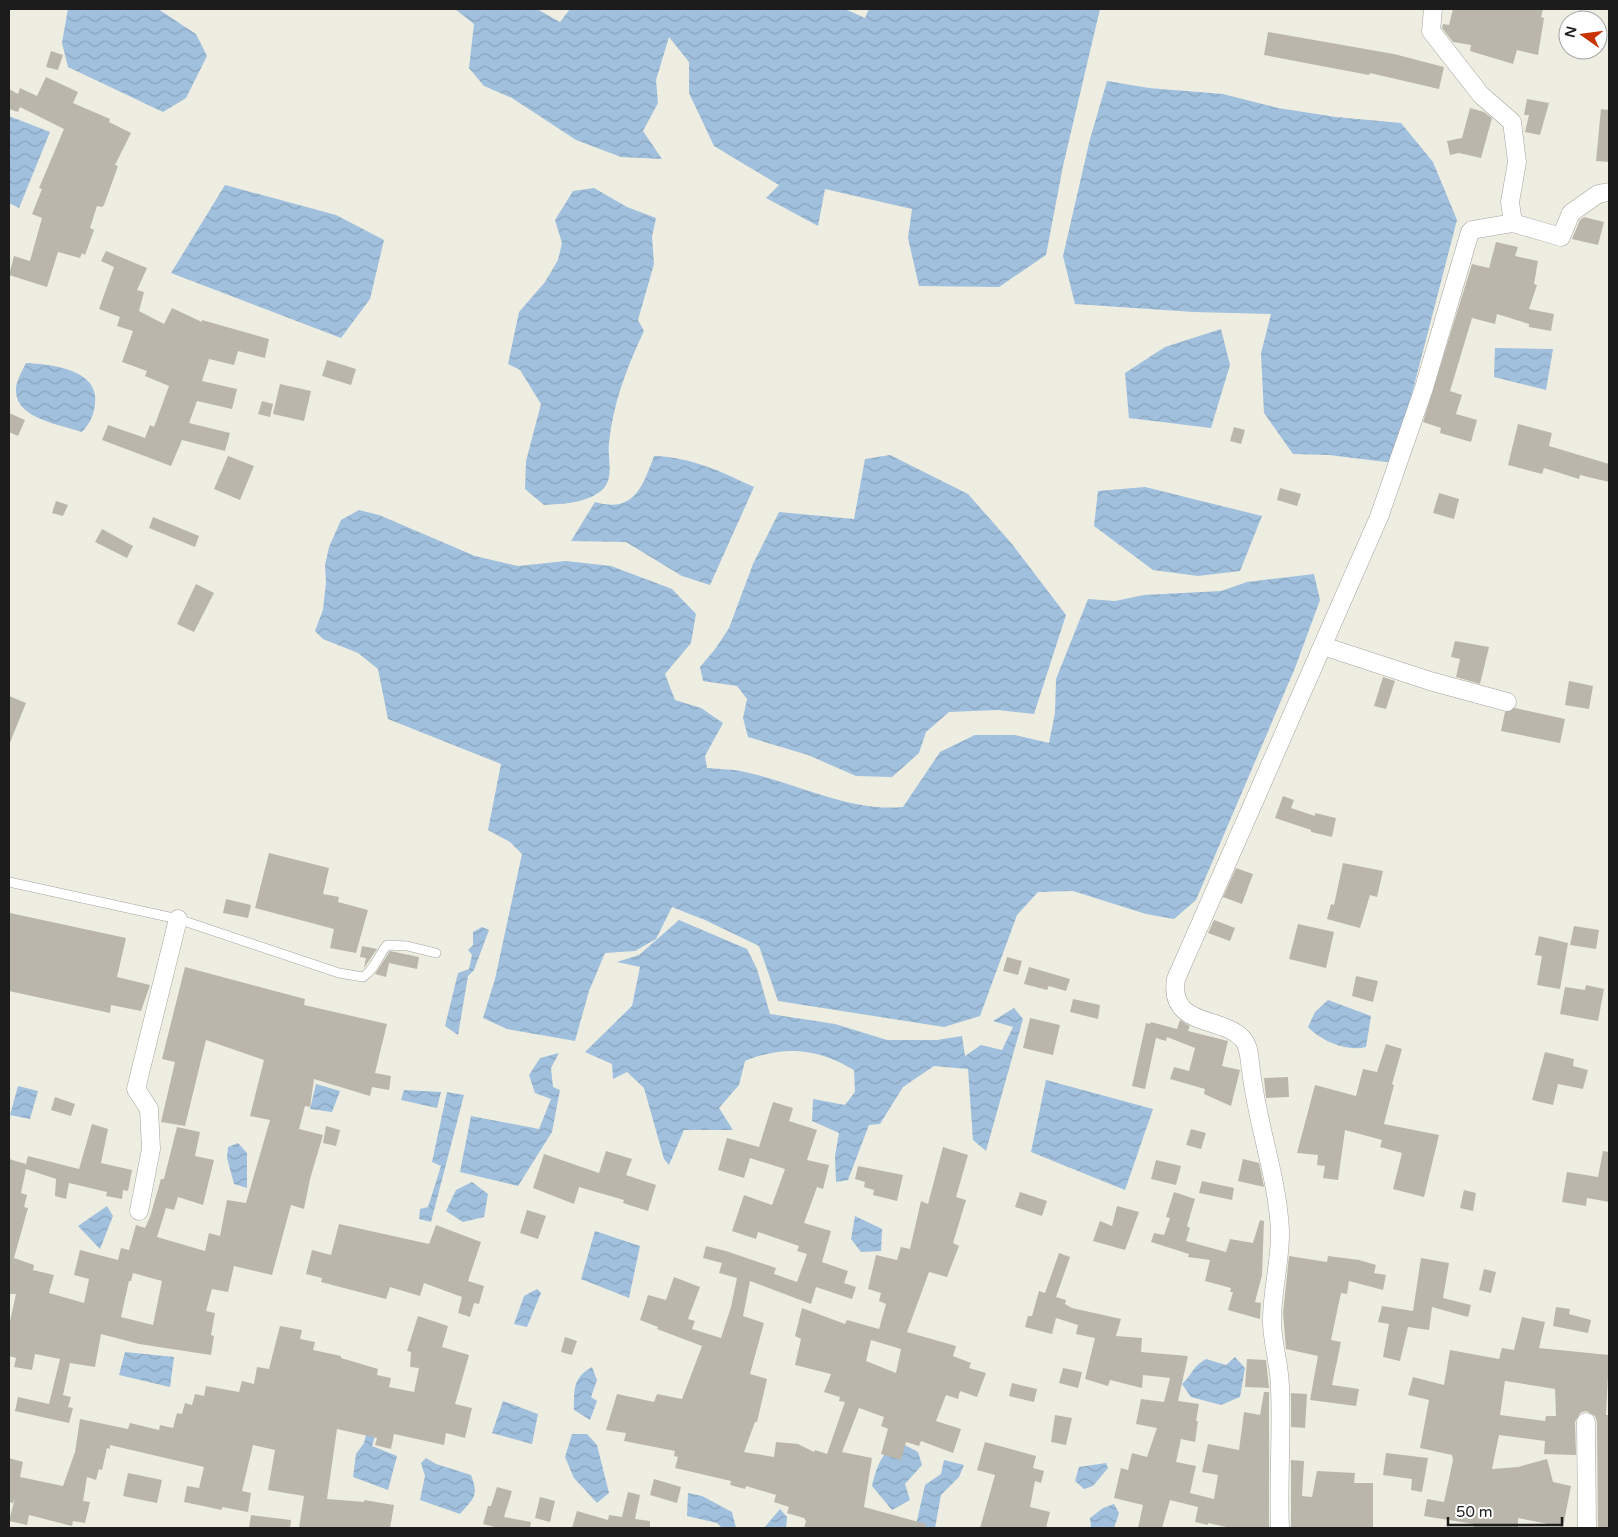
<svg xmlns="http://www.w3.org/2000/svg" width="1618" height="1537" font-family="'Varela Round',sans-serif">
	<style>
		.water { fill: url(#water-waves) }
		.building { fill: #bbb6ab; fill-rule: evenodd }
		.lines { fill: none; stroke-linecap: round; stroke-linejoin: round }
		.lane-casing { stroke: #a3a3a3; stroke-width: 10 }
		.street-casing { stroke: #a3a3a3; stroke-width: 19 }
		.lane { stroke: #fff; stroke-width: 9 }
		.street { stroke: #fff; stroke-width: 18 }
	</style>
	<defs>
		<pattern id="water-waves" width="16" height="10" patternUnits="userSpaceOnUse" patternTransform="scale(1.25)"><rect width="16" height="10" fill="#a0c0dd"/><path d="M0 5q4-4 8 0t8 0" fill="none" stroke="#89a4bd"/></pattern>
	</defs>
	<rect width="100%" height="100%" fill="#eeede1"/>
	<g class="water">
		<path d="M68,9H158L196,34L207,56L186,98L163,112L68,67L62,43Z"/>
		<path d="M455,9H537L560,22L570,9H845L865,18L869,9H1100L1063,166L1046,255L999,287L919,286L908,238L912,209L825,189L818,226L766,198L779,185L714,146L689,93V62L669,37L656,80L658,103L643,131L662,159L621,157L576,140L512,98L484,86L469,68L474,24Z"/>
		<path d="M1107,81L1149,88L1223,94L1278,108L1336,117L1401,123L1433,162L1457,220L1394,463L1329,455L1293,454L1264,413L1261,353L1271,314L1194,312L1075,304L1063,256L1090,139Z"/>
		<path d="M9,116L50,132L19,208L9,203Z"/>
		<path d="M225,185L336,215L384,240L370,299L341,338L171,273Z"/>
		<path d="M594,188L627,207L656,218L652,237L654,264L638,320L644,331C627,367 613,403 609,443C607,458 615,479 602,490C587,503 563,504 544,505L525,489L526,461L541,404L520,370L508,364L519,312L545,282L558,260L562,243L555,220L573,191Z"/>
		<path d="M1221,329L1230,365L1211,428L1129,418L1125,373L1165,347Z"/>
		<path d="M1495,348L1553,349L1546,390L1494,377Z"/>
		<path d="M26,363C52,364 101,370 95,405C93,417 90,423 82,432C62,425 17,419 16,392C15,383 22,371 26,363Z"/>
		<path d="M890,455L968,494L1012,544L1066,615L1034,714L998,710L949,712L926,732L919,753L892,777L856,776L808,755L748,737L743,718L747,699L737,686L703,681L700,667L716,648L729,628L753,564L779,512L854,519L865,459Z"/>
		<path d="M654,456C691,457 722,472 754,487L710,585L682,576L626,542L571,541L595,502C634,513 642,488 654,456Z"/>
		<path d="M1145,487L1262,516L1240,571L1198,576L1153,570L1094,526L1098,491Z"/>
		<path d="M359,510L379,515L475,556L518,566L566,561L611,566L672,589L696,614L691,643L665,674L675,700L701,708L723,723L705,756L707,768C716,769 725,769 734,770C791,779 844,812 903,807L940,752L975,735H1015L1049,743L1055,713L1056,679L1088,599L1115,601L1144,595L1221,591L1247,582L1314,574L1320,600L1295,668L1196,900L1174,919L1146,914L1073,891L1038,892L1017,915L980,1016L944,1027L778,1001L759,946L705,920L672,907L656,939L635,951L605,953L589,991L575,1041L507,1029L483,1018L495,979L522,854L510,842L488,830L501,764L388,719L378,669L358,653L323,639L315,631L323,610L326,582L325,565L329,547L341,520Z"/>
		<path d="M679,920L747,949L757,969L770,1014L835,1024L887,1040H937L962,1036L965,1056L981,1045L1002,1050L1013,1027L993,1021L1014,1008L1023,1019L986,1151L973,1140L968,1069L934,1066L903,1087L880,1124L869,1125L848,1180L836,1182L835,1156L839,1133L812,1121L813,1099L845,1105L855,1092L854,1070C818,1048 784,1045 745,1061L739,1085L719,1108L733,1130H684L669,1165L664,1159L644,1088L627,1072L613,1079L612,1064L585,1052L632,1006L640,967L617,962L639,955Z"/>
		<path d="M482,927L489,930L474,970L468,976L458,1035L445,1026L458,973L469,969L472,955L468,950L473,945V932Z"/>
		<path d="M1328,1000L1371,1016L1366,1047C1347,1052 1321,1041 1308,1027L1315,1012Z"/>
		<path d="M559,1053L551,1068L553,1087L560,1090L552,1132L518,1186L460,1172L471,1116L539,1129L551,1099L535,1093L529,1075L540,1058Z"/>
		<path d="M1046,1080L1153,1109L1125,1190L1031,1152Z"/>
		<path d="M316,1084L340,1091L332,1112L310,1109Z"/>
		<path d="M18,1086L38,1091L30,1119L10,1115Z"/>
		<path d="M404,1090L441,1092L437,1108L401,1100Z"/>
		<path d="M447,1092L464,1095L431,1222L419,1219L420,1209L428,1207L441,1166L432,1162Z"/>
		<path d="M238,1143L247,1153V1188L234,1184L227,1158L228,1147Z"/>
		<path d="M472,1182L488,1194L484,1217L463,1222L446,1211L456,1190Z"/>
		<path d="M107,1206L113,1216L100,1249L78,1226Z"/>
		<path d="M855,1216L882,1229L881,1251L861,1252L851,1239Z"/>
		<path d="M595,1231L640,1246L629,1298L581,1279Z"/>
		<path d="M537,1289L541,1293L527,1327L514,1324L524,1296Z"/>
		<path d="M125,1352L174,1357L170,1387L119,1375Z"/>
		<path d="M1235,1357L1245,1368L1240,1397L1221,1405L1191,1397L1182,1384C1194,1373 1190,1369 1206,1359L1226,1365Z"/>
		<path d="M592,1367L597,1380L591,1397L597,1401L590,1420L574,1410C574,1390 573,1377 592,1367Z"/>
		<path d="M503,1401L538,1414L532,1444L492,1433Z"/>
		<path d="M385,1403L372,1446L397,1456L388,1490L353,1477L356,1454L364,1443L370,1420Z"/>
		<path d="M572,1434H587L597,1445L609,1493L597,1503L574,1478L565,1457Z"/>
		<path d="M899,1442L918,1452L922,1465L905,1484L910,1500L892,1510L872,1486C877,1466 881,1453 899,1442Z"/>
		<path d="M426,1458L436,1464L471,1475C479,1496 474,1498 460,1514L420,1500L425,1476L421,1463Z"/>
		<path d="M944,1460L964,1465L959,1477L941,1495L935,1528H923L916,1525L925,1485L941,1474Z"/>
		<path d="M1106,1463L1108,1468L1093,1486L1084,1489L1075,1481L1079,1467Z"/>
		<path d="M688,1493L702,1496L732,1512L736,1528H722L717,1523L687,1516Z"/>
		<path d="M1114,1504L1119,1513L1114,1528H1091L1090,1518L1103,1508Z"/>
		<path d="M780,1509L787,1517L786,1528H764Z"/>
	</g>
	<g class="building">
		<path d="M1453,9H1543L1541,17L1544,18L1538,55L1517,50L1513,64L1470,51L1471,45L1453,42L1442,28L1443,24L1449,25Z"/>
		<path d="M1268,32L1394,54L1444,67L1439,89L1370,73L1369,75L1264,55Z"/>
		<path d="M51,51L63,55L58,70L46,67Z"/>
		<path d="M46,77L78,92L73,103L110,119L109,122L131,133L115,165L118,166L104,205L102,207L97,206L90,228L94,230L85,255L82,253L80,258L58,252L47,287L9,275L14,256L30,261L42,218L32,214L42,189L39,188L64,129L20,107L18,112L9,109V89L18,94L20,88L37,96Z"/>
		<path d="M1527,99L1549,103L1540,135L1525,132L1529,115H1524Z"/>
		<path d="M1470,108L1484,112L1492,118L1481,158L1459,153L1450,155L1447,141L1462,138Z"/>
		<path d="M1601,109L1609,110V162L1596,161Z"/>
		<path d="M1584,217L1604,222L1598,245L1572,239L1580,220Z"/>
		<path d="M1496,242L1518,247L1515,256L1538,261L1534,284L1537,285L1529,309L1554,314L1551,331L1529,327V324L1497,314L1495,324L1472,318L1450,391L1462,395L1456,414L1477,420L1471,442L1440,433L1441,428L1423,422L1472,264L1489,268Z"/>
		<path d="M106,251L147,268L137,290L144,292L139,311L164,324L172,308L202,322V320L269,339L265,358L238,351L234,365L209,359L202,381L237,389L232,409L197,401L189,423L230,433L225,451L182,440L171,466L102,440L108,425L145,438L150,425L154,427L169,386L145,376L147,371L122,362L133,331L117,326L120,317L99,309L114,267L101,261Z"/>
		<path d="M327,360L356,369L351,385L322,376Z"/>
		<path d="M280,384L311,391L304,421L273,414Z"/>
		<path d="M262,401L273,404L270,417L258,414Z"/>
		<path d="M9,413L25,420L18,436L9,432Z"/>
		<path d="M1518,424L1552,433L1549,446L1609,464V482L1580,475L1579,479L1544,468L1542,474L1508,465Z"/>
		<path d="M1234,427L1245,430L1241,444L1230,441Z"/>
		<path d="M228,456L254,466L240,500L214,489Z"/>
		<path d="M1280,488L1301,494L1297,506L1277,500Z"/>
		<path d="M1439,493L1459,499L1454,519L1433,513Z"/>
		<path d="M56,501L68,505L63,516L52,513Z"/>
		<path d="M153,517L199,536L195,547L149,528Z"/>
		<path d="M102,529L133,546L127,558L95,542Z"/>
		<path d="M196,584L214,593L194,632L177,624Z"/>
		<path d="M1455,641L1489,647L1480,684L1456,677L1460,659L1451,657Z"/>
		<path d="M1383,677L1395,681L1386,709L1374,706Z"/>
		<path d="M1569,681L1593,686L1589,709L1565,705Z"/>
		<path d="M9,696L26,703L9,745Z"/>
		<path d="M1515,708L1565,719L1560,743L1501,731L1505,712Z"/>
		<path d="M1283,796L1294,800L1291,808L1315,816V813L1336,818L1332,837L1311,832V830L1275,818Z"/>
		<path d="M269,853L329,868L323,894L339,897L338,902L368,910L356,953L330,948L334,929L255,908Z"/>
		<path d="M1343,863L1383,871L1377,897L1370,895L1360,928L1327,919L1331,904L1334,905Z"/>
		<path d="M1236,868L1253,874L1242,904L1223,897Z"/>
		<path d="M226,899L251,905L248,918L223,913Z"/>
		<path d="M10,913L126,938L117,977L150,985L141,1011L111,1005L110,1013L9,991Z"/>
		<path d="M1214,920L1235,928L1230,941L1208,933Z"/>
		<path d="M1298,924L1334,932L1326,968L1289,959Z"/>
		<path d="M1574,926L1599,930L1596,949L1570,945Z"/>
		<path d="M1539,936L1568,943L1560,989L1537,985L1542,956L1535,955Z"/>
		<path d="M362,946L377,949L364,968L366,958L360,957Z"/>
		<path d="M390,951L419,957L417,969L389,963L386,977L375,974Z"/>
		<path d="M1007,957L1022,961L1018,975L1003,971Z"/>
		<path d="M185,967L305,999L304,1005L387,1024L375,1073L391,1076L389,1090L372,1087L370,1096L314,1079L310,1107L305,1106L299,1129L323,1135L310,1179L304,1209L291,1205L272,1275L234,1266L228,1292L212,1289L206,1311L215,1313L211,1335L214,1336L211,1355L139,1344L101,1334L95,1367L70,1363L63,1395L71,1397L68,1407L73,1408L69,1423L15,1411L18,1397L49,1404L60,1359L35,1354L32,1370L14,1367L16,1358L9,1356V1326L16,1294H9V1159L26,1164L28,1156L79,1169L92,1124L108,1129L101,1163L132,1170L128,1191L123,1190L122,1199L106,1196L107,1192L69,1183L66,1199L55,1196L56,1179L26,1169L21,1193L27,1195L24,1207L28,1208L14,1258L34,1265L33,1270L54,1275L49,1293L84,1303L89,1279L74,1275L80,1250L118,1260L121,1248L129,1250L136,1225L145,1228L150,1217L161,1179H164L177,1127L200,1132L195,1156L214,1160L203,1205L178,1197L174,1210L166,1208L157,1237L205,1251L209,1233L220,1236L227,1200L246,1203L270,1120L250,1116L264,1060L206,1040L185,1126L161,1122L175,1062L162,1059ZM133,1273L162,1281L153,1325L121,1317L129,1281H131Z"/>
		<path d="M1029,967L1070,979L1066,991L1049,986L1047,990L1024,984Z"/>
		<path d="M1356,976L1378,981L1373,1002L1352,996Z"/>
		<path d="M1586,985L1604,989L1598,1021L1560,1014L1565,987L1585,990Z"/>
		<path d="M1073,999L1100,1005L1098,1019L1070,1012Z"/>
		<path d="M1030,1018L1060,1025L1053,1055L1023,1048Z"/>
		<path d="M1180,1020L1190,1026L1188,1031L1228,1041L1222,1066L1240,1070L1231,1106L1204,1094L1205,1089L1170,1079L1174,1067L1189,1071L1195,1048L1167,1037L1166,1041L1156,1038L1145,1089L1132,1086L1146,1023L1150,1024L1151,1022L1177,1029Z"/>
		<path d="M1386,1044L1402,1049L1392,1084L1394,1085L1384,1124L1439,1135L1424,1197L1393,1189L1402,1153L1380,1147L1382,1140L1345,1130L1338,1180L1323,1178L1325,1166L1317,1165L1318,1155L1297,1153L1315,1085L1356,1096L1363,1069L1377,1072Z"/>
		<path d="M1545,1052L1574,1059L1573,1066L1588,1070L1583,1089L1558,1084L1553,1105L1532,1100Z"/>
		<path d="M1288,1077L1289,1097L1266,1098L1264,1078Z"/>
		<path d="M55,1097L75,1104L71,1116L51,1110Z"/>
		<path d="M773,1102L793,1108L789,1121L817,1130L807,1160L829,1165L823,1189L817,1187L804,1223L831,1231L822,1262L848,1271L844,1283L856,1287L852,1299L816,1287L811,1304L750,1281L743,1316L764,1323L750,1374L767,1379L757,1422H755L744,1452L774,1457L776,1442L798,1444L814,1452L815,1450L827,1454L845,1402L839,1401L840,1397L824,1392L831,1374L795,1365L801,1339L795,1336L802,1308L845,1324L847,1320L879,1329L886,1304L879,1301L881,1293L868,1289L876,1255L897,1260L901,1247L910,1249L921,1201L928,1204L943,1147L968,1155L956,1197L966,1200L953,1243L959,1246L947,1277L929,1272L907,1332L956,1346L953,1356L971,1363L969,1368L986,1373L977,1397L960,1391L958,1399L946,1395L936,1421L961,1429L953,1453L921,1441L919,1446L906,1442L901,1460L881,1454L888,1429L881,1426L884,1417L859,1408L842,1452L872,1458L864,1507L926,1524L925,1528H804L806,1521L804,1518L787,1513L789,1507L774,1502L776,1495L746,1486L745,1489L730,1485L731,1481L675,1468L678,1457L674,1456L675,1451L624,1441L626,1433L606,1430L617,1394L654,1402L657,1394L682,1399L702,1346L657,1329L658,1327L640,1320L648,1295L666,1300L674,1277L700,1287L688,1319L695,1321L692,1329L721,1338L731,1307L737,1278L719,1273L722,1263L703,1258L706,1246L726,1251L776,1268L774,1274L797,1282L807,1254L797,1251L799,1246L758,1232L756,1239L732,1231L744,1195L772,1205L785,1169L750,1158L744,1178L718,1170L727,1138L759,1147ZM871,1340L901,1349L896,1373L866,1361Z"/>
		<path d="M326,1126L340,1130L336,1146L323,1143Z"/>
		<path d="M1191,1129L1206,1133L1201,1149L1186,1145Z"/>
		<path d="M606,1151L632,1159L626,1175L656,1185L648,1211L623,1203L624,1200L579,1187L574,1204L533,1188L544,1154L599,1173Z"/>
		<path d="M1603,1151L1609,1152V1202L1587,1198L1586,1206L1562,1202L1567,1172L1598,1177Z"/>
		<path d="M1243,1159L1259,1163L1264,1187L1238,1181Z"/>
		<path d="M1156,1160L1181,1166L1176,1185L1151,1179Z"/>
		<path d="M858,1166L903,1175L897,1201L873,1195L874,1190L864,1187L865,1182L855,1179Z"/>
		<path d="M1202,1181L1234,1188L1232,1200L1199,1193Z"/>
		<path d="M1464,1190L1476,1193L1473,1211L1460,1208Z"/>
		<path d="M1020,1192L1047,1201L1042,1216L1015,1207Z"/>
		<path d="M1174,1192L1195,1199L1187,1226L1190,1228L1186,1241L1226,1252L1230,1239L1253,1243L1260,1220L1264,1221L1262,1275L1255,1302L1261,1303L1260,1319L1228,1310L1233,1292H1230L1231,1288L1205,1281L1210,1260L1188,1257L1189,1254L1151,1242L1154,1233L1164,1235L1170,1218L1166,1217Z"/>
		<path d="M1117,1206L1139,1212L1125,1250L1093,1241L1100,1221L1112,1226Z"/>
		<path d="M527,1210L546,1216L538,1239L520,1233Z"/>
		<path d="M339,1224L429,1244L436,1225L481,1242L468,1281L484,1286L479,1304L474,1303L470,1317L458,1313L462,1297L424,1283L420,1296L390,1287L386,1299L321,1282L322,1278L306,1274L312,1250L331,1255Z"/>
		<path d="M1059,1253L1070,1257L1056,1297L1066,1300L1065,1304L1072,1308L1121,1319L1116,1336L1142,1338L1141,1352L1188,1356L1178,1401L1199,1404L1196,1421H1198L1195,1442L1181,1439L1176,1462L1196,1466L1190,1493L1214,1499L1218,1475L1202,1472L1208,1444L1239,1450L1244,1412L1260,1415L1264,1392H1269V1528H1231L1208,1523V1525L1195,1522L1198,1507L1170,1500L1162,1528H1138L1143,1505L1114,1498L1121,1468L1128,1470L1132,1453L1147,1457L1157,1428L1136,1424L1141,1399L1164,1402L1170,1378L1143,1375L1142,1388L1110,1380L1108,1386L1085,1379L1095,1338L1076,1334L1078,1325L1056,1318L1052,1334L1025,1327L1028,1316H1032L1039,1291L1045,1293Z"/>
		<path d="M1289,1256L1327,1262L1328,1256L1359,1260L1376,1265L1374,1273L1386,1275L1383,1290L1349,1281L1347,1294L1341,1293L1338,1307L1331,1340L1341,1342L1332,1385L1359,1389L1356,1406L1310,1400L1318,1356L1286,1349L1283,1313Z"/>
		<path d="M1421,1258L1449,1263L1443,1298L1471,1305L1468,1317L1432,1307L1429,1330L1408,1327L1400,1361L1383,1357L1389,1324L1378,1322L1382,1306L1413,1311Z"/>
		<path d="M1484,1269L1496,1272L1491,1293L1479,1290Z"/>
		<path d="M1556,1307L1570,1309L1569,1314L1591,1320L1588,1333L1553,1326Z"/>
		<path d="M418,1316L448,1326L442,1347L469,1355L455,1404L472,1408L465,1438L446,1433L444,1445L394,1434L391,1449L375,1445L377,1438L337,1429L327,1499L364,1502V1500L394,1505L390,1528H299L304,1496L268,1490L275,1450L253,1445L242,1491L251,1493L248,1512L222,1507V1510L184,1502L187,1486L199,1488L204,1467L110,1445V1449L107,1448L102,1470L99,1469L96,1480L87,1477L83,1501L90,1502L85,1523L73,1521L72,1526L29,1515L27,1525L9,1521L15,1498L13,1503L9,1502V1458L23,1462L20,1477L63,1486L75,1452L80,1419L128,1429L130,1423L159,1430L160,1425L173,1428L177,1413L182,1414L185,1403L192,1405L195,1394L204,1396L206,1386L239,1392L242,1381L254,1384L257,1367L269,1369L280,1326L302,1330L300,1339L315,1342L313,1350L341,1356V1358L378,1369L377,1375L391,1378L389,1387L414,1392L419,1368L410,1367L411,1352L407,1351Z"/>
		<path d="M1522,1317L1545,1322L1539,1348L1609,1355L1606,1415H1609V1528H1598L1597,1422L1595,1416L1586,1411L1580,1413L1575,1422L1576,1455L1544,1454L1545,1441L1499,1435L1492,1469L1518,1467L1547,1459L1553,1482L1571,1486L1563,1527L1518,1518V1528H1474V1524L1424,1516L1427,1499L1444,1502L1453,1460L1452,1455L1420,1448L1429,1400L1408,1395L1413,1377L1444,1385L1450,1350L1499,1359L1502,1348L1514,1350ZM1505,1381L1555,1389L1556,1416H1546L1545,1421L1500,1415Z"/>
		<path d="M565,1337L577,1341L572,1355L561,1352Z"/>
		<path d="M1247,1359L1266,1360L1269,1388L1245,1387Z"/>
		<path d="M1063,1368L1082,1372L1078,1388L1059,1383Z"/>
		<path d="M1012,1383L1037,1389L1034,1402L1009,1396Z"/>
		<path d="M1291,1393L1307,1394L1305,1428L1291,1427Z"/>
		<path d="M1055,1415L1072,1418L1066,1445L1051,1442Z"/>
		<path d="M985,1442L1036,1456L1033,1468L1044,1471L1041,1483L1035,1481L1030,1507L1050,1512L1046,1528H980L995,1475L977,1470Z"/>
		<path d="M1386,1453L1428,1458L1422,1492L1411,1490L1412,1479L1383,1475Z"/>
		<path d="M1291,1460L1304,1461L1302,1496L1312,1497L1317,1471L1355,1473L1354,1483H1373V1528H1291Z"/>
		<path d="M128,1473L162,1480L157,1503L123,1496Z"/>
		<path d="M654,1479L681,1487L677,1503L650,1495Z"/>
		<path d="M497,1487L512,1491L504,1517L531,1522L530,1528H499L483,1524L488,1506H491Z"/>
		<path d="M628,1492L640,1495L635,1519L650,1521V1528H572L577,1511L608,1520L609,1515L622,1517Z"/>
		<path d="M540,1497L555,1501L550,1522L535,1518Z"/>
		<path d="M251,1515L291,1520L290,1528H249Z"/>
	</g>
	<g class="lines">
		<g class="lane-casing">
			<path id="lane" d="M9,882L178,919L339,973L363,977C375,969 378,956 387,945L407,946L436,953"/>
		</g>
		<g class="street-casing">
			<g id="street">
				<path d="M1433,9L1431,31L1481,95L1512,122L1517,162L1510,202L1513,223"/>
				<path d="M1323,646L1430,681L1507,702"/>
				<path d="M139,1211L151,1149L149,1109L136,1089L178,919"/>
				<path d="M1586,1422L1587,1528"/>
				<path d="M1280,1528C1278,1482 1282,1435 1280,1388C1280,1367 1273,1346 1272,1324C1271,1293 1281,1261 1280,1230C1277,1175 1257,1124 1251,1070C1249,1059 1250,1046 1242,1038C1221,1016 1168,1027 1176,979L1379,517L1424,388L1470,232L1472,230L1513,223L1561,237L1571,213L1598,194L1609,192"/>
			</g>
		</g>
		<use href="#lane" class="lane"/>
		<use href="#street" class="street"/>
	</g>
	<rect width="1618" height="1537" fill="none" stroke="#1c1c1c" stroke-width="20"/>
	<g transform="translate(1583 35) rotate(284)"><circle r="24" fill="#ffffff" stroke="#a4a4a4"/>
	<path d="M0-4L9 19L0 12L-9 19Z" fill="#c83300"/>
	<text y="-8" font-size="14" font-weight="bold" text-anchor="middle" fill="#1c1c1c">N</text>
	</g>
	<path d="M1448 1517v8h114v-8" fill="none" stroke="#1c1c1c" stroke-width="2.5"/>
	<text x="1456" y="1517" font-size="15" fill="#1c1c1c" stroke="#ffffff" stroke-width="4" paint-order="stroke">50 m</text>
</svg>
